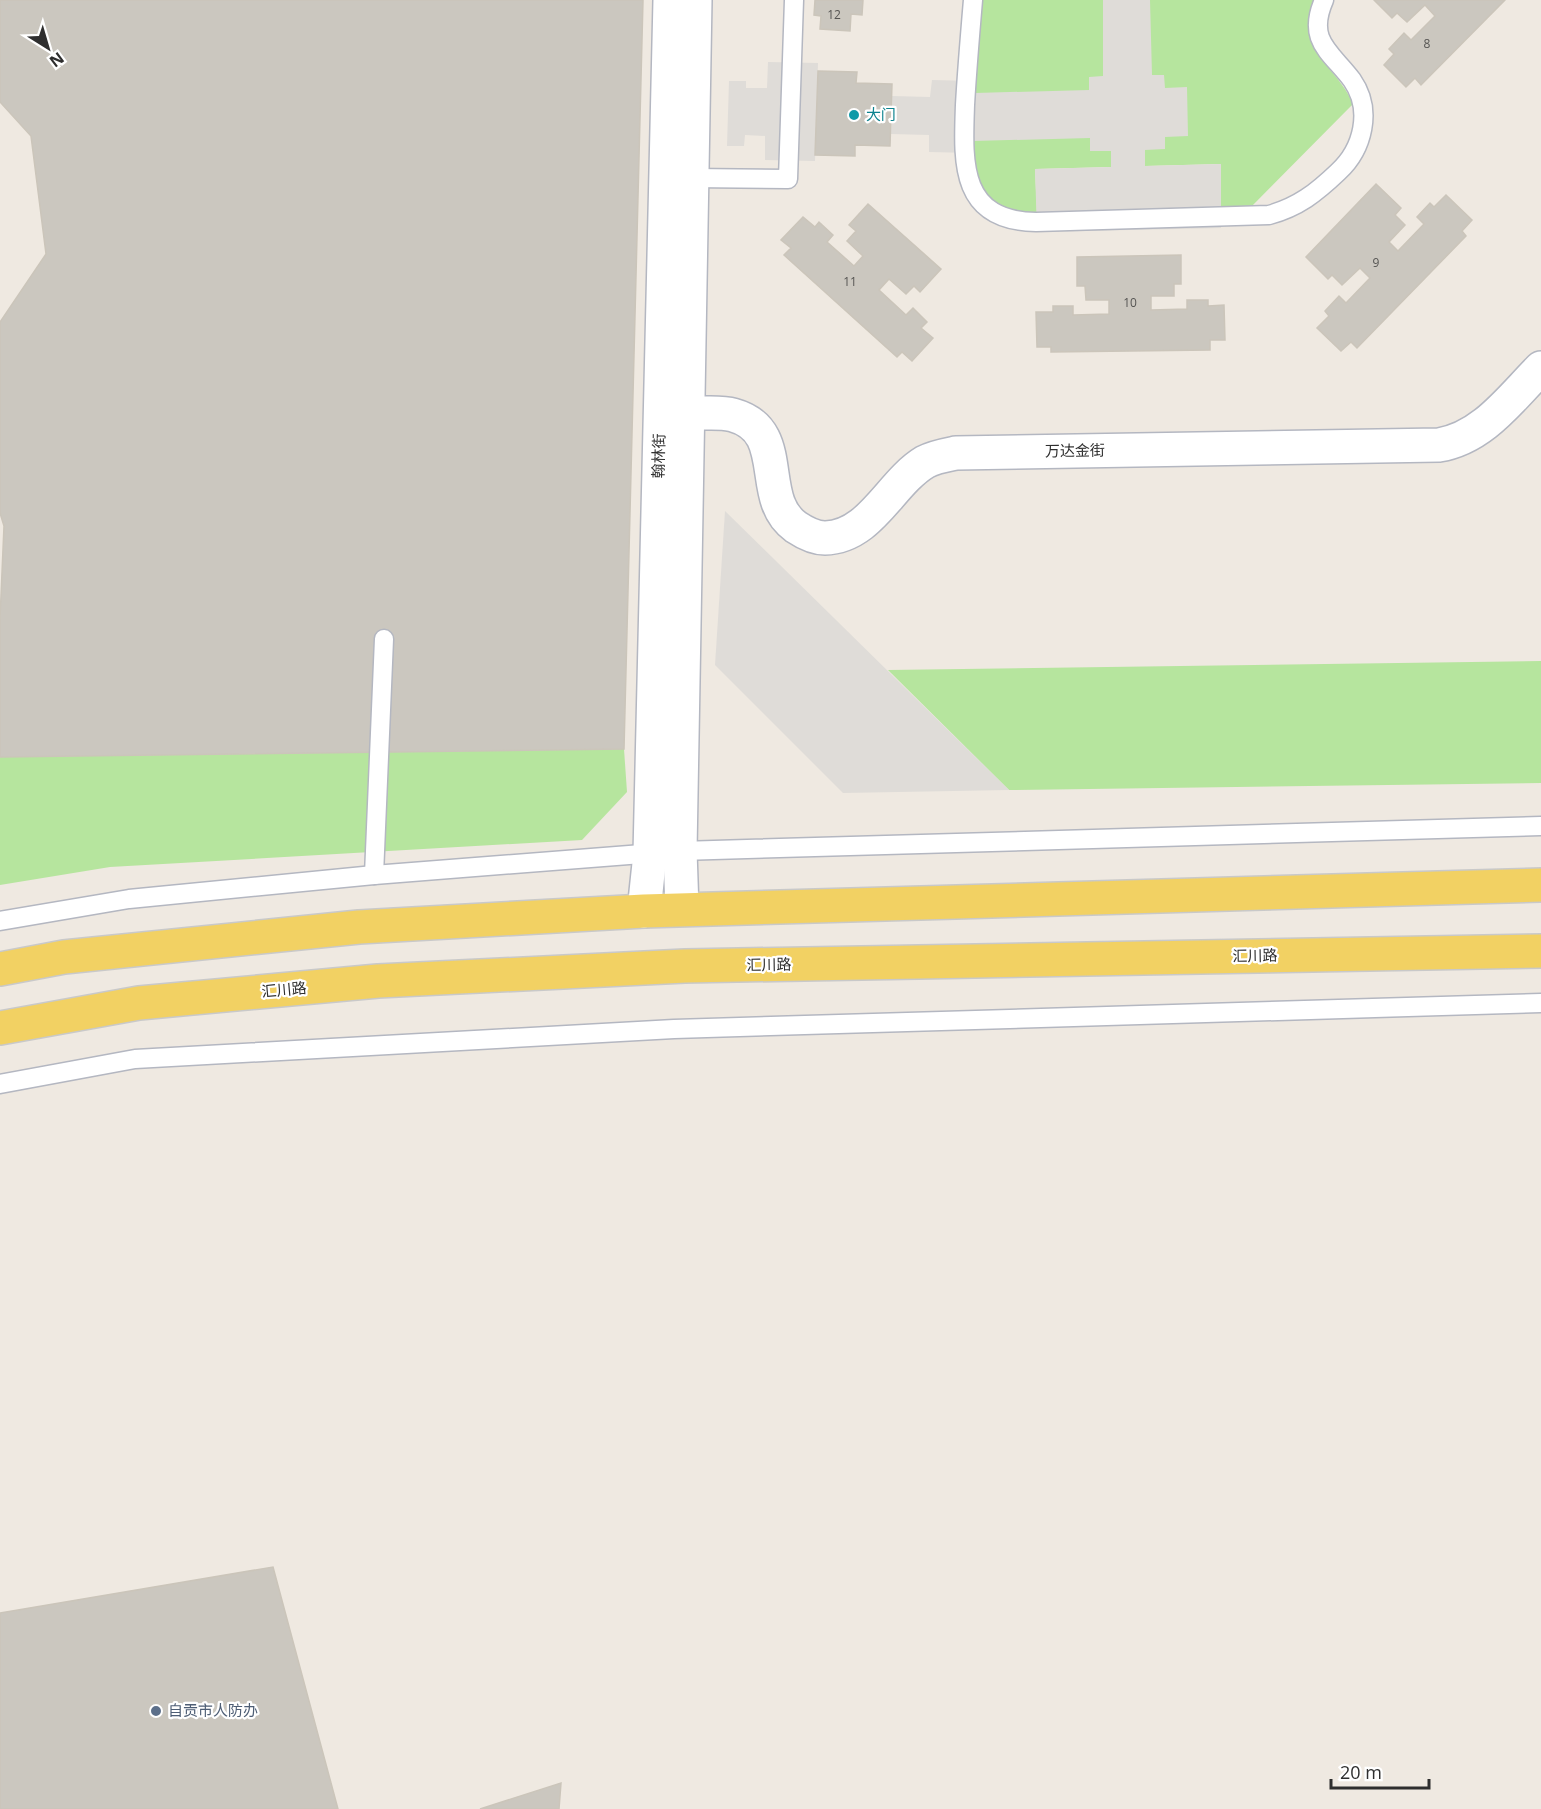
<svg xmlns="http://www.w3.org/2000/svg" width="1541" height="1809" font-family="'Open Sans','Noto Sans SC',sans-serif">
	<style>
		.green { fill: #b6e59e }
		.plaza { fill: #dfdcd8 }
		.building { fill: #cbc7bf; stroke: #cbc5ba; stroke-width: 1.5 }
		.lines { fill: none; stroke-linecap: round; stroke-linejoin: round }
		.lane-casing { stroke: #b4b7c1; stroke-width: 21 }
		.street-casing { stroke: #b4b7c1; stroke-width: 36 }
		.secondary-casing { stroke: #b4b7c1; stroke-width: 36 }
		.primary-casing { stroke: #c9c9c9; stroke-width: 36 }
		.lane { stroke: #fff; stroke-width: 18 }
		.street { stroke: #fff; stroke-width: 33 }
		.secondary { stroke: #fff; stroke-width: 33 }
		.primary { stroke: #f2d163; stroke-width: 33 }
		.culture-dot { fill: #0f9aa8; stroke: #fff; stroke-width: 2 }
		.service-dot { fill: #5c6f8a; stroke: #fff; stroke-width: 2 }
		.labels { text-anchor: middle; stroke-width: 4.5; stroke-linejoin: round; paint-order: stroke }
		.number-label { font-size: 12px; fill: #555452 }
		.culture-label { font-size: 15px; fill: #0d838f; stroke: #fff; text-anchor: start }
		.street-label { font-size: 15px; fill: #2e2e2e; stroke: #fff }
		.service-label { font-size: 15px; fill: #4e5e75; stroke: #fff; text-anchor: start }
	</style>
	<rect width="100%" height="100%" fill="#efe9e1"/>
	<g class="green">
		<path d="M982,0H1314C1292,47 1339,68 1353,104L1250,208H1221L1220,164L1145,166L1111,151V167L1035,169L1037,213C1015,214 988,205 979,183C963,146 978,43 982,0Z"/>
		<path d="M1541,661V783L1009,790L888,670Z"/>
		<path d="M624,749L627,792L582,840L110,867L0,885V757Z"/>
	</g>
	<g class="plaza">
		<path d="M1103,0H1150L1152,75H1164L1165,88L1187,87L1188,136L1165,137V149L1145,150V166L1221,164V228L1037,232L1035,169L1111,167V151H1090V138L973,141L972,153L929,152V135L891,134L892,96L930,97L932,80L974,81L975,93L1089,90V77L1103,76Z"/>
		<path d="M768,62L818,63L815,161L765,160V136L745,135L744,146H727L729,81H746V88H767Z"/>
		<path d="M725,511L1009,790L843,793L715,665Z"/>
	</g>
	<g class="building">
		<path d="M0,0H643L624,749L0,757V619L4,526L0,513V322L46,254L31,136L0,102Z"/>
		<path d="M815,0H863L862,15L851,14L850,31L820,29L821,16L814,15Z"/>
		<path d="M1374,0H1505L1421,85L1415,78L1406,87L1384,65L1394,54L1389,49L1404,33L1411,40L1435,16L1425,5L1407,22L1397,13L1392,18Z"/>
		<path d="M818,71L857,72L856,83L892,84L890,146L855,145V156L815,155Z"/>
		<path d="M1376,184L1401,208L1395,215L1405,225L1389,242L1398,251L1424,224L1417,217L1430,203L1434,207L1446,195L1472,220L1462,231L1466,236L1357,348L1351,342L1341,351L1317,328L1329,316L1325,311L1339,296L1346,303L1370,278L1360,268L1342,285L1332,275L1328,279L1306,257Z"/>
		<path d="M868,204L941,269L920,292L914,286L906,294L889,279L879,290L906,315L913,308L927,322L921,328L933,338L912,361L902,352L897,357L784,255L791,248L781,240L803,217L815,227L819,222L833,235L827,242L854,266L863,256L847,241L856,231L849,225Z"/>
		<path d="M1181,255V284H1174V296H1151V310L1187,309V300H1208V306L1224,305L1225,340H1210V350L1051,352V347H1037L1036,312H1053V306H1073V315L1109,314V300H1086L1085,286H1077V257Z"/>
		<path d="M273,1567L338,1809H0V1613Z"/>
		<path d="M561,1783L559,1809H480Z"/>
	</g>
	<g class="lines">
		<g class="lane-casing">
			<g id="lane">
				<path d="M973,0C970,35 967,70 965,105C963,162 959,221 1036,222L1269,215C1298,207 1316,193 1338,172C1363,149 1373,110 1352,80C1331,52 1306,41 1324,0"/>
				<path d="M691,178L788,179L794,0"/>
				<path d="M374,875L384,639"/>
				<path d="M0,921L129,899L374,875L680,851L1541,826"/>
				<path d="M0,1084L135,1059L674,1029L1541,1003"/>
			</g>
		</g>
		<g class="street-casing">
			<path id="street" d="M687,413C701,414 719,411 733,415C791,431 755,498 796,527C805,533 814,538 825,538C871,537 890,483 925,462C934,457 946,455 956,453L1439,445C1483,438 1511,398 1541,368"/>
		</g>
		<g class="secondary-casing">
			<g id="secondary">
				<path d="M682,909L680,851L695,0"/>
				<path d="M644,911L650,854L670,0"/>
			</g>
		</g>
		<g class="primary-casing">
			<g id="primary">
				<path d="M0,969L64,957L359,927L644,911L1541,885"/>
				<path d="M0,1028L139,1003L378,981L685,966L1541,951"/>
			</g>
		</g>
		<use href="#lane" class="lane"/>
		<use href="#street" class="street"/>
		<use href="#secondary" class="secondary"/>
		<use href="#primary" class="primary"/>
	</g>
	<circle class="culture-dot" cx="854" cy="115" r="6"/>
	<circle class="service-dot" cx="156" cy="1711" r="6"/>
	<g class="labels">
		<g class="number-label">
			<text x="834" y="19">12</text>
			<text x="1427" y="48">8</text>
			<text x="1376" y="267">9</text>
			<text x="850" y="286">11</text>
			<text x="1130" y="307">10</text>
		</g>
		<g class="culture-label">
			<text x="866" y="120">大门</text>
		</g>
		<g class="street-label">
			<text transform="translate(1075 451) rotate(-1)" y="5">万达金街</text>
			<text transform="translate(659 456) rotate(-89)" y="5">翰林街</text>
			<text transform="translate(1255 956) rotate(-1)" y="5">汇川路</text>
			<text transform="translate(769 965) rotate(-1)" y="5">汇川路</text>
			<text transform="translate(284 990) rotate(-5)" y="5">汇川路</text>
		</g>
		<g class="service-label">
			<text x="168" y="1716">自贡市人防办</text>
		</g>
	</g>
	<g transform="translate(48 48) rotate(143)" stroke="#ffffff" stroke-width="4.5" paint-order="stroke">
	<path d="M0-4.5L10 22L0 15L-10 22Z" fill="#2e2e2e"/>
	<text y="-9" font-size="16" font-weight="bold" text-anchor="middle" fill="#2e2e2e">N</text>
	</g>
	<path d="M1331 1779v9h98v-9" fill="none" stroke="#2e2e2e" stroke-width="3"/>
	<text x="1340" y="1779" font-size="18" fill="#2e2e2e" stroke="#ffffff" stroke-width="4.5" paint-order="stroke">20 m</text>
</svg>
